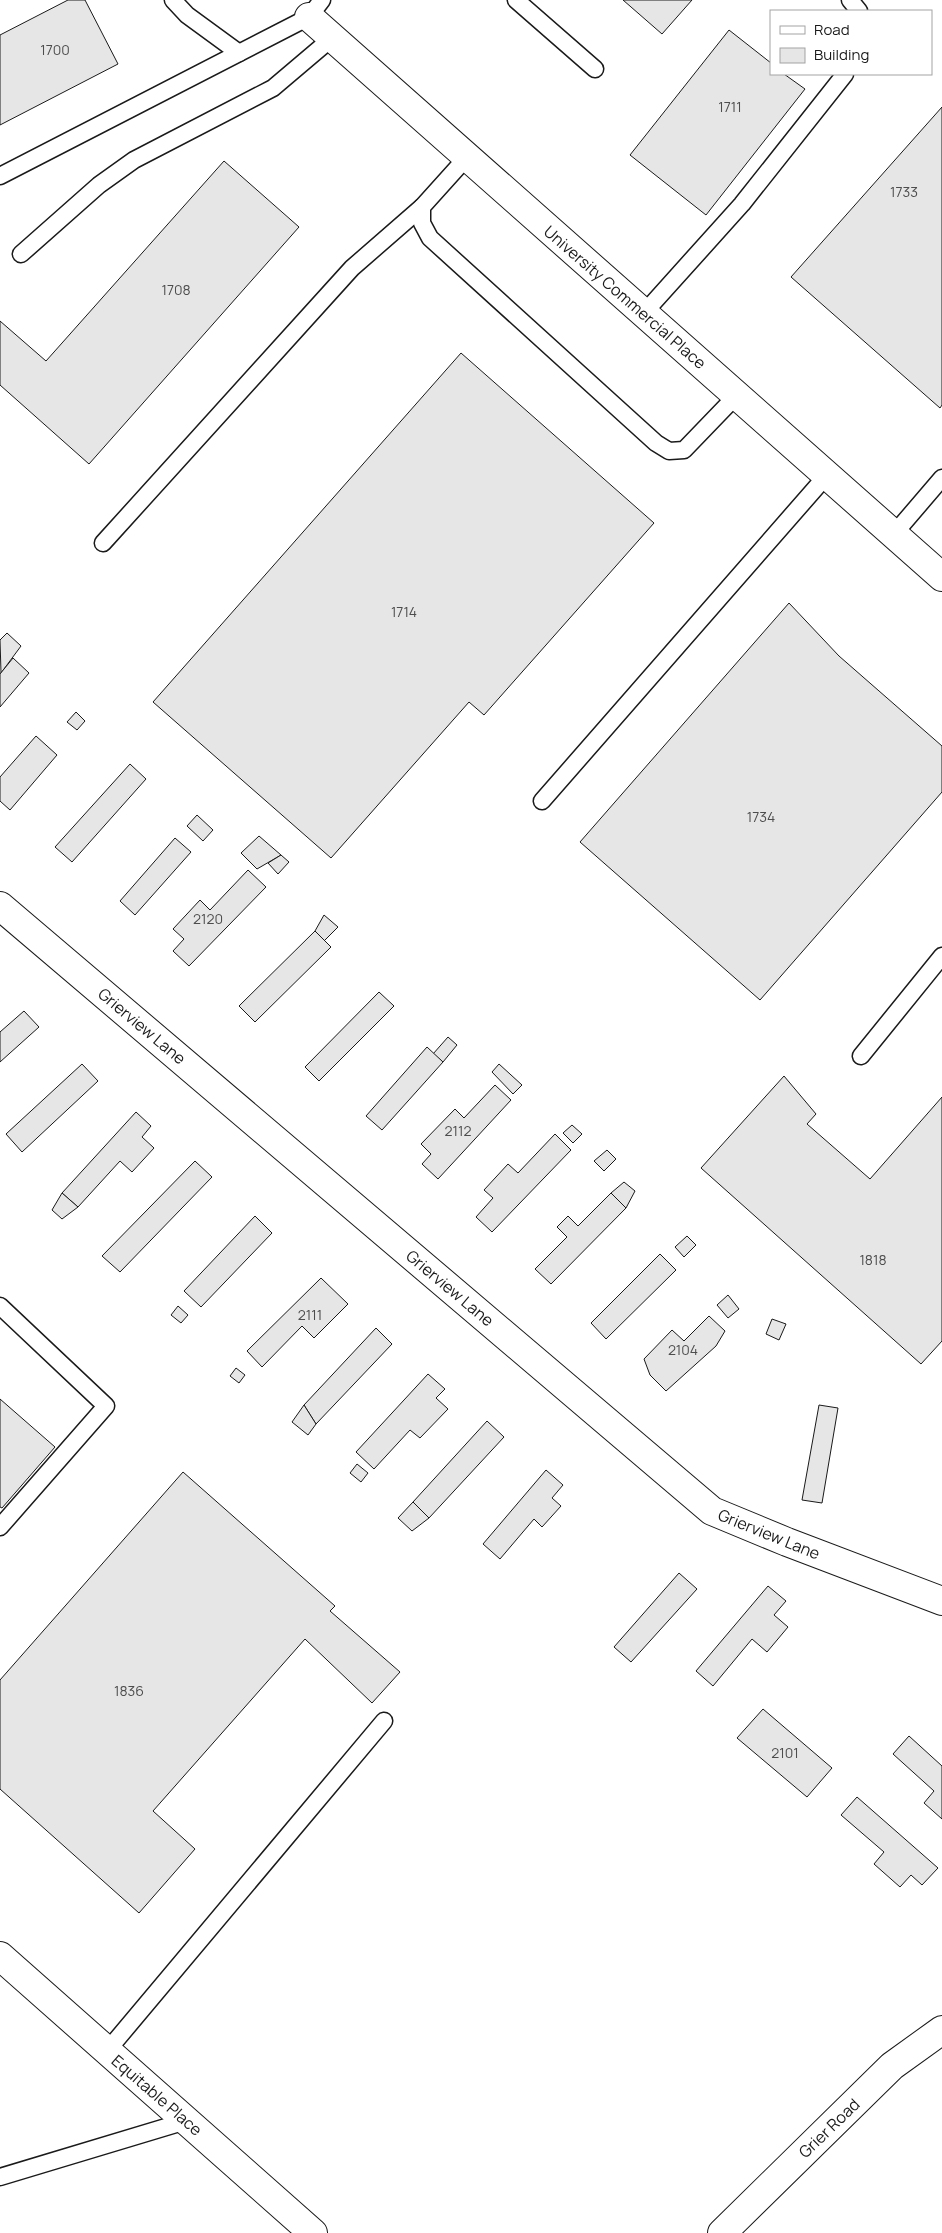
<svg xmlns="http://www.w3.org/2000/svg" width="942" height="2233" font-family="Manrope,sans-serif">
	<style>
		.building { fill: #e6e6e6; stroke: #1a1a1a }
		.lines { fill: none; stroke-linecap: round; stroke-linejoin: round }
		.service-casing { stroke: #1a1a1a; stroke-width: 19 }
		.minor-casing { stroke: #1a1a1a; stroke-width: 30 }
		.tertiary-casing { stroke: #1a1a1a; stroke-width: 30 }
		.service { stroke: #fff; stroke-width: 16 }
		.minor { stroke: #fff; stroke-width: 28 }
		.tertiary { stroke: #fff; stroke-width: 28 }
		.labels { text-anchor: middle; stroke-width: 4; stroke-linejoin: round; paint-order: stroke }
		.number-label { font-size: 14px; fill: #4d4d4d }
		.street-label { font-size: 16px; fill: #1a1a1a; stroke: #fff }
	</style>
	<rect width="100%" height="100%" fill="#fff"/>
	<g class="building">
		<path d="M68,0H85L118,64L0,125V35Z"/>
		<path d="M623,0H692L662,34Z"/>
		<path d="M729,30L771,63V74H784L805,89L706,215L630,155Z"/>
		<path d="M942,107V405L940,408L791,277Z"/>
		<path d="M224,161L299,227L89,464L0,385V321L46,361Z"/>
		<path d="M461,353L654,523L484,715L469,702L331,858L153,702Z"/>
		<path d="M789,603L839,656L942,746V792L760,1000L580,842Z"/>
		<path d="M7,633L21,646L1,673L0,640Z"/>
		<path d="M13,658L29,673L0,707V674Z"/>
		<path d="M76,712L85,721L77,730L67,722Z"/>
		<path d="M36,736L57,755L10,810L0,801V777Z"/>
		<path d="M130,764L146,779L72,862L55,847Z"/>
		<path d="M197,815L213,830L203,841L187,826Z"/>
		<path d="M259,836L281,855L257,869L241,853Z"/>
		<path d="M175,838L191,852L135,915L120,901Z"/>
		<path d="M281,855L289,862L278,874L268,863Z"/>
		<path d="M248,870L266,887L189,966L173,951L184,939L173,929L200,900L210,910Z"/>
		<path d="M324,915L338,927L324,941L315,931Z"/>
		<path d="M315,931L331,947L255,1022L239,1006Z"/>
		<path d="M379,992L394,1006L319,1081L305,1067Z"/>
		<path d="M24,1011L39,1027L0,1062V1032Z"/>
		<path d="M448,1037L457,1045L443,1062L433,1054Z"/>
		<path d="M427,1047L443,1062L382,1130L366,1116Z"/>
		<path d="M82,1064L98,1081L22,1152L6,1134Z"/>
		<path d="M499,1064L522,1085L513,1094L492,1072Z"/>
		<path d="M784,1076L816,1114L807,1124L870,1179L942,1097V1341L921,1364L701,1168Z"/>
		<path d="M495,1085L511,1100L438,1179L422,1164L431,1154L421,1144L455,1109L464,1118Z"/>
		<path d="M136,1112L151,1126L142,1137L154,1148L132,1172L120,1161L78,1207L62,1193Z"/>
		<path d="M572,1125L582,1134L573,1143L563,1133Z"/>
		<path d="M555,1134L571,1150L492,1232L476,1217L493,1198L484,1190L508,1164L518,1173Z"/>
		<path d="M607,1150L616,1159L604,1171L594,1161Z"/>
		<path d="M195,1161L212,1177L120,1272L102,1256Z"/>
		<path d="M624,1182L635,1191L626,1208L611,1193Z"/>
		<path d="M62,1193L78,1207L62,1219L52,1210Z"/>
		<path d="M611,1193L626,1208L551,1284L535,1269L567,1237L557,1227L568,1216L578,1226Z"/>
		<path d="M255,1216L272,1233L201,1307L184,1291Z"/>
		<path d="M687,1236L696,1245L684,1257L675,1247Z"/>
		<path d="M660,1254L676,1270L606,1339L591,1323Z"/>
		<path d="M321,1278L348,1304L314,1338L302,1326L262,1367L247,1351Z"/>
		<path d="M728,1295L739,1309L728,1318L717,1305Z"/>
		<path d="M178,1306L188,1315L181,1323L171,1315Z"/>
		<path d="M709,1316L725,1331L716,1346L666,1391L650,1375L644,1359L672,1330L684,1341Z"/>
		<path d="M772,1319L786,1324L779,1340L766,1334Z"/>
		<path d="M376,1328L392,1344L316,1424L304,1405Z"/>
		<path d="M236,1368L245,1375L239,1383L230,1376Z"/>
		<path d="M428,1374L445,1389L436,1398L448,1409L420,1438L410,1430L374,1469L356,1452Z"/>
		<path d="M0,1399L55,1447L2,1508L0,1507Z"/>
		<path d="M304,1405L316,1424L308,1435L292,1422Z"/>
		<path d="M819,1405L838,1408L822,1503L802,1500Z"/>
		<path d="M487,1421L504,1437L429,1518L413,1502Z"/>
		<path d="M357,1464L368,1473L361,1482L350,1473Z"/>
		<path d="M546,1470L563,1485L552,1498L561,1506L542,1527L534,1519L500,1559L483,1544Z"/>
		<path d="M183,1472L335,1606L330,1611L400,1672L372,1703L305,1639L153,1811L195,1849L139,1913L0,1789V1680Z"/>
		<path d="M413,1502L429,1518L412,1531L398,1518Z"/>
		<path d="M679,1573L697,1589L631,1662L614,1647Z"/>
		<path d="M768,1586L786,1601L774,1615L788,1627L767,1652L752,1639L713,1686L696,1671Z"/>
		<path d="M763,1709L832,1768L807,1797L737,1738Z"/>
		<path d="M909,1736L942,1766V1819L924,1803L934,1791L893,1754Z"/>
		<path d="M857,1797L938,1868L922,1885L911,1875L900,1887L874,1864L884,1852L841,1815Z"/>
	</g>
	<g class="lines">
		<g class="service-casing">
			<g id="service">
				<path d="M173,0L187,15L239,53"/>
				<path d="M516,0L595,69"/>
				<path d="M850,0L859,11"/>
				<path d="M467,157L422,207V223L430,238L656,443L669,451L684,450L737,395"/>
				<path d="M0,176L309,17L322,0"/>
				<path d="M21,254L99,185L134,160L273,88L332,38"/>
				<path d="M644,313L742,204L845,74"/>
				<path d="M894,534L942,478"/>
				<path d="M103,543L352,268L422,207"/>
				<path d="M542,801L827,475"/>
				<path d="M861,1056L942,956"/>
				<path d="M0,1306L106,1406L0,1527"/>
				<path d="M107,2051L384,1721"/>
				<path d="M0,2177L186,2121"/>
			</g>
		</g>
		<g class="minor-casing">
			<g id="minor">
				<path d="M309,17L942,577"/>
				<path d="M0,906L712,1511L787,1542L942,1601"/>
				<path d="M0,1956L313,2233"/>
			</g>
		</g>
		<g class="tertiary-casing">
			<path id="tertiary" d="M722,2233L892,2066L942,2030"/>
		</g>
		<use href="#service" class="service"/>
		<use href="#minor" class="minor"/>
		<use href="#tertiary" class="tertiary"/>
	</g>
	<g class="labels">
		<g class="number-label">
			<text x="55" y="55">1700</text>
			<text x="730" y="112">1711</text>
			<text x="904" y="197">1733</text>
			<text x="176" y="295">1708</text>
			<text x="404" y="617">1714</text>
			<text x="761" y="822">1734</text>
			<text x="208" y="924">2120</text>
			<text x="458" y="1136">2112</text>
			<text x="873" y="1265">1818</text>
			<text x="310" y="1320">2111</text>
			<text x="683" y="1355">2104</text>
			<text x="129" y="1696">1836</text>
			<text x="785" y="1758">2101</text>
		</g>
		<g class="street-label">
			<text transform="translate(625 297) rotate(41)" y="6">University Commercial Place</text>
			<text transform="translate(142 1026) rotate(40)" y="6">Grierview Lane</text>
			<text transform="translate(450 1288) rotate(40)" y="6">Grierview Lane</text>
			<text transform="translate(769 1534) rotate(22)" y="6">Grierview Lane</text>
			<text transform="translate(157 2095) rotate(41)" y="6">Equitable Place</text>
			<text transform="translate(829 2128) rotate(-44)" y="6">Grier Road</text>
		</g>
	</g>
	<rect x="770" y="10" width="162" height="65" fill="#ffffff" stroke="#a3a3a3"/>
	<rect x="780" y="26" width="25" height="8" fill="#ffffff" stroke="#a3a3a3"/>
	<text x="814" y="35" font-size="15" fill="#1a1a1a">Road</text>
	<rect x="780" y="48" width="25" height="15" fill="#e6e6e6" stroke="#a3a3a3"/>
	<text x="814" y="60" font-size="15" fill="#1a1a1a">Building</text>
</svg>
